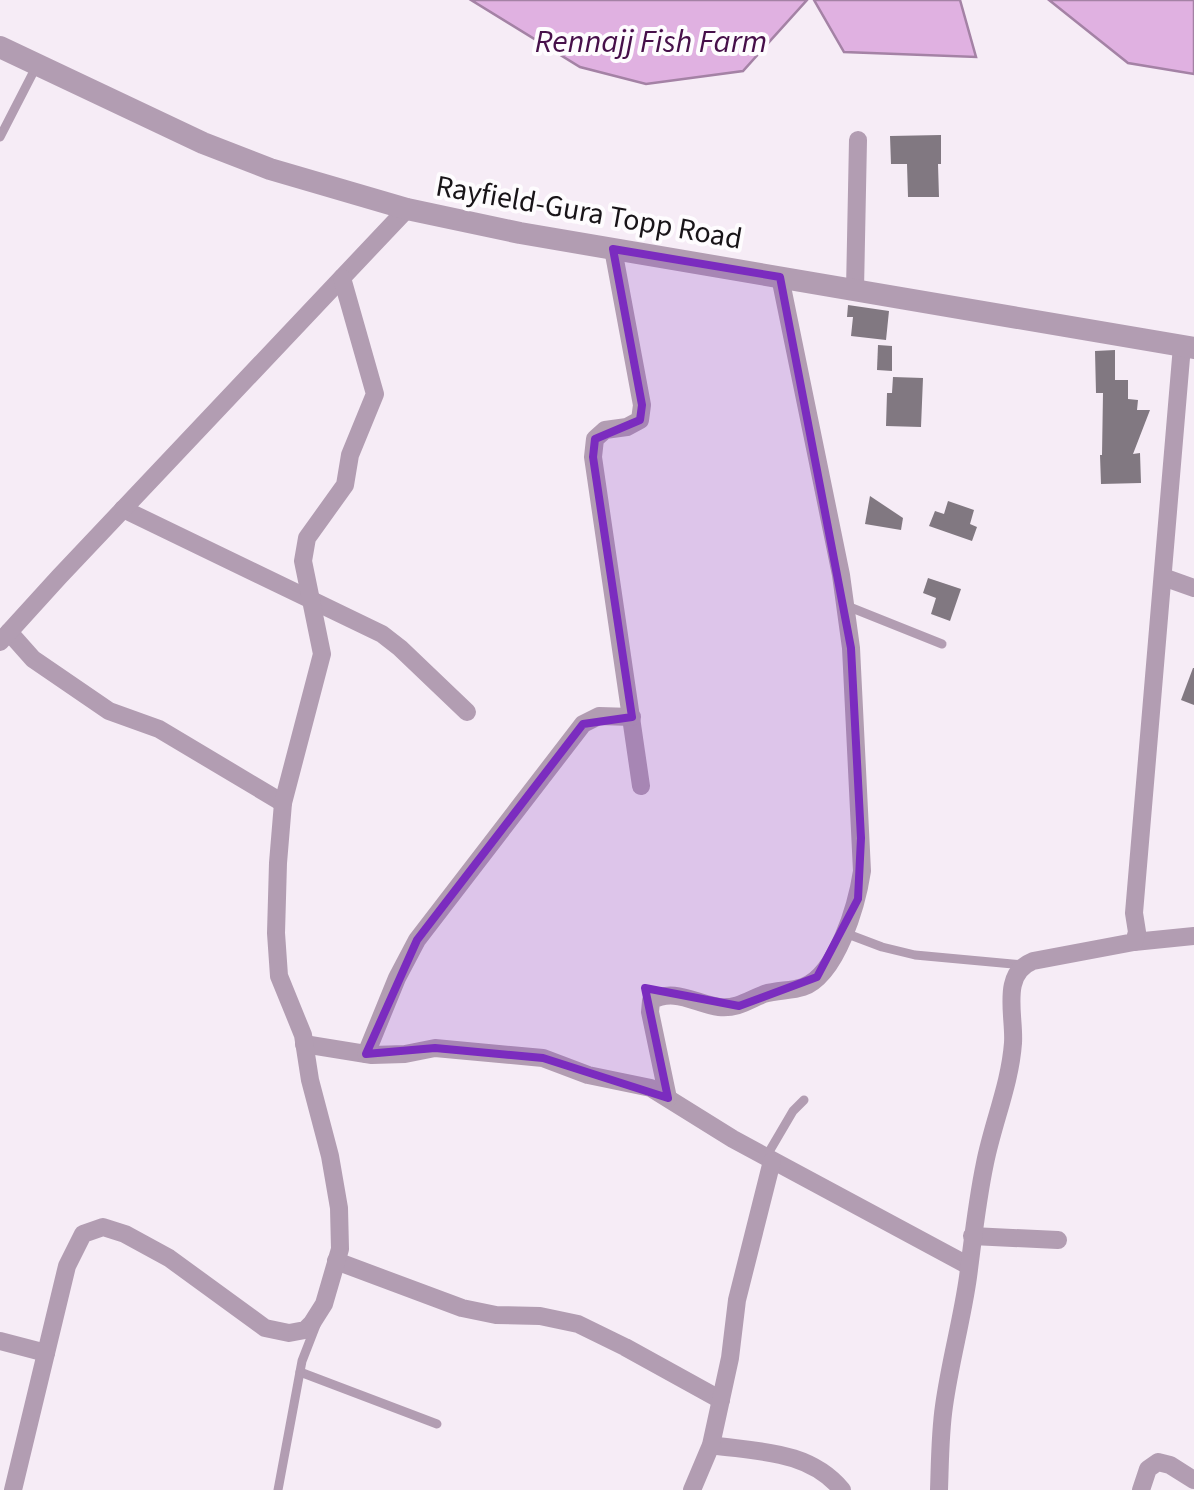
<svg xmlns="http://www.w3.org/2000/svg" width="1194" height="1490" font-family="'Source Sans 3',sans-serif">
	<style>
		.water { fill: #e0b1e1; stroke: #a482a5; stroke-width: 2.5 }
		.building { fill: #817881 }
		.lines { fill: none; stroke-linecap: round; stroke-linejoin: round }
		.service { stroke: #b29db2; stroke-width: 9 }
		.minor { stroke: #b29db2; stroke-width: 18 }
		.tertiary { stroke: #b29db2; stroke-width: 22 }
		.marked { fill: #7b2cbf; fill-opacity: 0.2; stroke: #7b2cbf; stroke-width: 8; stroke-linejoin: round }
		.labels { text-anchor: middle; stroke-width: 8; stroke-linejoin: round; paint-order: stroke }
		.street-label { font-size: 30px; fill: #181418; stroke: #fefcfe }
		.water-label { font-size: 32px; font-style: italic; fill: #47104a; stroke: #fefcfe }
	</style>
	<rect width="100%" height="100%" fill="#f6ecf6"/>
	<g class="water">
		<path d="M471,0H807L743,71L646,84L580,67Z"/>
		<path d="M814,0H960L976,57L844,52Z"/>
		<path d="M1049,0H1194V74L1128,63Z"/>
	</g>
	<g class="building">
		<path d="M941,135V164H938L939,197H908L907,164H891L890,136Z"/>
		<path d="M848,305L889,311L886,340L851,336L853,317H847Z"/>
		<path d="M878,345L892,346V371L877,370Z"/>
		<path d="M1115,350V380H1128V399L1138,400L1137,410H1150L1133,454L1140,453L1141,483L1101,484L1100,455H1102L1103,393H1096L1095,351Z"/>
		<path d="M893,377L923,378L921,427L886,426L887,393H892Z"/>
		<path d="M870,496L903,518L901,530L865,524Z"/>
		<path d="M948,501L974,510L970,524L977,527L972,541L929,526L935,511L944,514Z"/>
		<path d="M928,578L961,589L950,621L931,614L936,598L923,593Z"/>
		<path d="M1193,668H1194V705L1181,700Z"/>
	</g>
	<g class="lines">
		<g class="service">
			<path d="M0,137L36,67"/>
			<path d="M847,606L942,644"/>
			<path d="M845,933L882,947L915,955L1023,965"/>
			<path d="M766,1157L793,1111L804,1100"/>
			<path d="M300,1372L437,1424"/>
			<path d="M278,1490L302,1361L316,1325"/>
		</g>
		<g class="minor">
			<path d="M613,249L642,405L640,420L627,427L605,430L595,439L593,457L641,786"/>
			<path d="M855,290L858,140"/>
			<path d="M123,509L382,634L400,648L467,712"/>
			<path d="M1163,577L1194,588"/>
			<path d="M9,632L33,659L109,711L159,729L283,803"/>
			<path d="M0,642L59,577L407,209"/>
			<path d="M1134,942L1194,936"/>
			<path d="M304,1044L372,1055L405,1054L435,1048L543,1058L588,1075L651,1088L733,1139L969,1266"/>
			<path d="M366,1054L397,978L417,940L583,724L599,716L632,717"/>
			<path d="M668,1098L650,1012L651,1001C674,987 696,1004 719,1007C737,1009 749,1000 764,994C777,990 791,991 803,987C837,975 857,904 862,871L851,648L841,575L780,277"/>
			<path d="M972,1236L1058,1240"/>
			<path d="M336,1261L462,1308L496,1315L540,1316L578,1324L625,1347L721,1400"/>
			<path d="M0,1341L46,1353"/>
			<path d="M711,1445C758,1452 809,1450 842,1490"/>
			<path d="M13,1490L67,1266L83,1234L103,1227L125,1234L169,1258L265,1328L289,1333L305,1330L312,1323L324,1304L340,1249L339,1208L330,1156L310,1080L303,1035L279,976L276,933L278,863L283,803L322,654L303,561L307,538L345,485L350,455L375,394L342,278"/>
			<path d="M692,1490L711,1445L730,1358L737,1300L772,1161"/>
			<path d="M939,1490C940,1462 940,1433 944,1406C950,1362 962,1320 968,1277C973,1239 977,1201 985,1163C993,1123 1010,1084 1013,1043C1015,1016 1000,974 1033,961L1134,942L1137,932L1134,913L1182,346"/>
			<path d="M1141,1490L1148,1469L1158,1462L1170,1465L1194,1480"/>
		</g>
		<path class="tertiary" d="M0,47L203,143L270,169L407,209L520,233L1194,348"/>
	</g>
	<path class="marked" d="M613,249L780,277L851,648L861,838L858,899L817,977L739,1006L645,988L668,1098L543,1058L435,1048L366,1054L417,940L583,724L632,717L593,457L595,439L640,420L642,405Z"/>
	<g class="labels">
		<g class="street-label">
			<text transform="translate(589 212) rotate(10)" y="10">Rayfield-Gura Topp Road</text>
		</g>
		<g class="water-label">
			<text x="651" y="52">Rennajj Fish Farm</text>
		</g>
	</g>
</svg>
